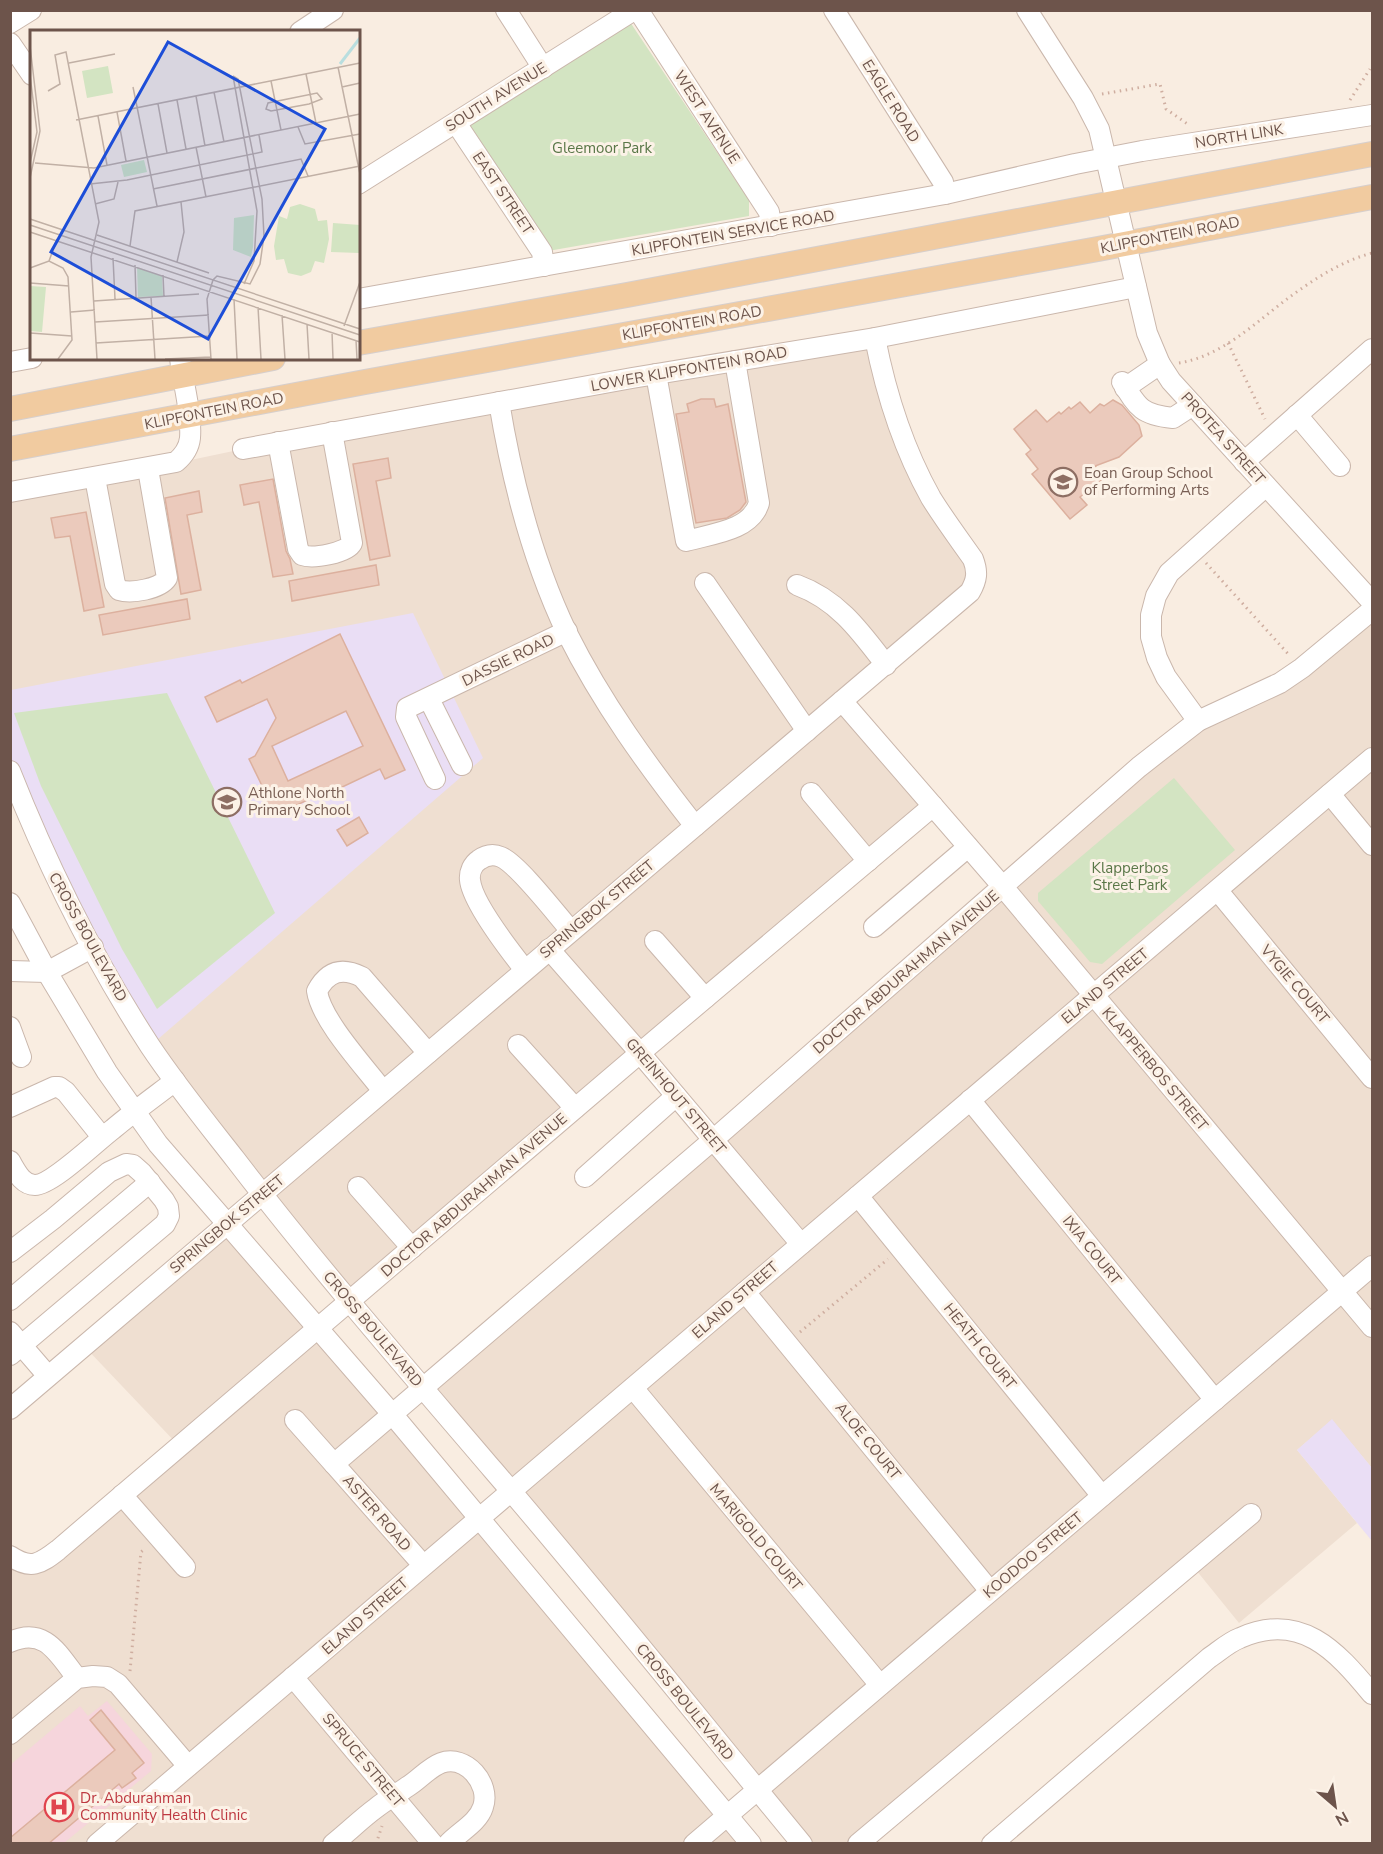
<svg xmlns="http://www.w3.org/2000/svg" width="1383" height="1854" font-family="'Nunito Sans',sans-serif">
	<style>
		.residential { fill: #efdfd1 }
		.education { fill: #eadef5 }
		.medical { fill: #f6d5dc }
		.green { fill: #d3e4c2 }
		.building { fill: #ebcabc; stroke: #dcb09e; stroke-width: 1.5; fill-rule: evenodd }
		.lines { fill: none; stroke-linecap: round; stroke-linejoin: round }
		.minor-casing { stroke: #cab7ac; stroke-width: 22 }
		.major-casing { stroke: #d6cfcd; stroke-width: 26 }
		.path { stroke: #cfaea0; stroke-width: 3; stroke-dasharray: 1.5 4.5; stroke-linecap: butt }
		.minor { stroke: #fff; stroke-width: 20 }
		.major { stroke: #f1cba0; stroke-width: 24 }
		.labels { text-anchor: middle; stroke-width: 6; stroke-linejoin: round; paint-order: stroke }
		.street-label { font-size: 15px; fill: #6d544b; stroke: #fcf2e7 }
		.park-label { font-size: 15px; fill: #5a7748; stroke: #fcf2e7 }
		.education-label { font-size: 15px; fill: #785e54; stroke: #fcf2e7; text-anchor: start }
		.health-label { font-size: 15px; fill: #be3a42; stroke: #fcf2e7; text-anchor: start }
		.inset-river { fill: none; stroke: #b9dedf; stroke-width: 3 }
		.inset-road { fill: none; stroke: #c1b0a5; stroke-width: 1.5 }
		.view { fill: #1d4ed8; fill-opacity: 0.15; stroke: #1d4ed8; stroke-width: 3 }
		.inset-edge { fill: none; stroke: #6d544b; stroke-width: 3 }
	</style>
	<rect width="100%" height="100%" fill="#f9ede1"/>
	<g class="residential">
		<path d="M875,338L883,378L977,576L843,701L933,806L350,1301L175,1081L11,771V492L148,469L243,449Z"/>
		<path d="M1372,610V1468L1332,1420L1297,1450L1357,1523L1239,1623L1192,1565L858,1843H802L424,1389L1139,767Z"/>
		<path d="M228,1224L751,1843H11L10,1556L30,1565L179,1446L84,1346Z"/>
	</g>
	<g class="education">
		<path d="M413,613L483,758L150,1046L11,771V690Z"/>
		<path d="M1332,1419L1372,1468V1541L1297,1450Z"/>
	</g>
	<path class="medical" d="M107,1701L152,1754L151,1771L64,1843H11L10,1765L80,1706L88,1716Z"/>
	<g class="green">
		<path d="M630,22L749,200V216L548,251L465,125Z"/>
		<path d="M167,693L275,913L157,1009L122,949L41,786L14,713Z"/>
		<path d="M1174,778L1235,850L1102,964L1090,962L1038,901V893Z"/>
	</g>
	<g class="building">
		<path d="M701,399H714L716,407L728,404L746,502L740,510L727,518L696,523L676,414L689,412L687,404Z"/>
		<path d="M1113,400L1122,405L1139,425L1142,436L1119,457L1095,466L1105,477L1080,497L1087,505L1070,519L1032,474L1038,469L1026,454L1031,450L1014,429L1036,410L1047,422L1059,412L1061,414L1069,407L1071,409L1080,402L1090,413L1100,404L1104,406Z"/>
		<path d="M388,458L391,478L376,481L390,556L370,560L353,464Z"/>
		<path d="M273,479L286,551L290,559L293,574L273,577L259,502L244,505L240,485Z"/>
		<path d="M199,491L202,512L187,515L201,590L181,594L165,498Z"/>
		<path d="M86,512L104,607L84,611L70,536L55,538L51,518Z"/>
		<path d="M376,565L379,585L292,601L289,581Z"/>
		<path d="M187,599L190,619L103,635L99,615Z"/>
		<path d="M340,634L405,770L385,779L380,769L315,800L314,797L271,817L261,796L266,794L249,759L255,756L276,718L267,699L217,722L205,697L240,680L242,683ZM346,711L363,746L288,781L272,746Z"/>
		<path d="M359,817L368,833L347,846L337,830Z"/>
		<path d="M101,1710L144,1763L132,1773L136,1778L122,1788L119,1784L48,1844H10V1838L115,1750L90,1720Z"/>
	</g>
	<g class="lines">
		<g class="minor-casing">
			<g id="minor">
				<path d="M506,10L543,68"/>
				<path d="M638,10L769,212L771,226"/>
				<path d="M834,10L943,182L945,194"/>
				<path d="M1027,10L1083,98L1099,129L1147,333L1160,364L1171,381L1372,602"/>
				<path d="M10,23L31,10"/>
				<path d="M300,32L333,10"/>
				<path d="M10,43L32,75"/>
				<path d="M456,123L542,252L544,266"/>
				<path d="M358,184L634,10"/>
				<path d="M358,299L945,194L1075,164L1142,151L1372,115"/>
				<path d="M10,362L32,358"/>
				<path d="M656,374L686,541C710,534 751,531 759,503L735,361"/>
				<path d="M1122,382C1138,408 1142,415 1173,418L1193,405"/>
				<path d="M1125,388L1160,364"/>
				<path d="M499,402C512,481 532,560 567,633C602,703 647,765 695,826"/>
				<path d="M1297,415L1340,466"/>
				<path d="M278,442L298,549L302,555C313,559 347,553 352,543L332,432"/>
				<path d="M243,449L632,378L875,338L1136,287"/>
				<path d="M1244,462L1372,349"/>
				<path d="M95,478L115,584L119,590C131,594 160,589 167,578L148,469"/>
				<path d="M10,492L176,462C183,456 189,448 190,438C192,413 183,384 180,358"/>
				<path d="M705,583L807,731"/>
				<path d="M797,585C838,600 860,631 886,665"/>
				<path d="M429,699L462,765"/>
				<path d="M842,701L1004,888L1372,1327"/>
				<path d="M1198,721L1166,677L1157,658L1151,637V615L1156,596L1169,573L1266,486"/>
				<path d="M10,771C48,867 94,960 150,1046C176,1085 206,1122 235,1159C317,1266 406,1368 493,1470C598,1592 699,1719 802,1844"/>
				<path d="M435,779L406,717L407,708L567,631"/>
				<path d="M811,793L868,861"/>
				<path d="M1330,794L1372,845"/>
				<path d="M1218,891L1372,1078"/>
				<path d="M10,903L47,972L107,1072L158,1144L393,1415L751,1844"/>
				<path d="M874,927L968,847"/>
				<path d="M655,941L705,998"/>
				<path d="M549,949L640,1053L801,1244"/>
				<path d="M525,970C510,951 472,902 470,880C469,872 473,864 479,860C486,855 494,854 501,857C518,864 557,915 571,931"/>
				<path d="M10,971L47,972L93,947"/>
				<path d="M10,1027L21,1057"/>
				<path d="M518,1045L575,1108"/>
				<path d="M383,1091C364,1066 321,1020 317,991C328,971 342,967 362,977L428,1053"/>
				<path d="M970,1100L1215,1400"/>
				<path d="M10,1107L54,1087H59L66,1092L102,1137"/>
				<path d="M10,1161C16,1171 22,1185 35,1185C52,1185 97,1141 113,1129C133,1112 154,1097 175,1081"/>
				<path d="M585,1177L676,1096"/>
				<path d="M358,1187L412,1248"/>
				<path d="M858,1196L1102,1496"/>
				<path d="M10,1252L53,1219L109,1172L126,1164L133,1165L142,1173L164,1200L168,1207L169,1216L165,1224L10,1355"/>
				<path d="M745,1292L990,1591"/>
				<path d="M10,1300L150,1182"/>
				<path d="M10,1332L48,1376"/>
				<path d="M633,1388L880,1685"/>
				<path d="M10,1409L970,592C977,580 978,572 973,559C959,539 944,519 931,498C903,448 886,394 875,338"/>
				<path d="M295,1420L334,1464"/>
				<path d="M122,1495L185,1567"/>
				<path d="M10,1556C31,1570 40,1564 58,1550L640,1053L933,806"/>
				<path d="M423,1565L334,1464L713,1140L1139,767L1198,721L1280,683L1302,668L1372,610"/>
				<path d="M10,1642C45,1626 58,1654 77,1678"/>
				<path d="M293,1677L433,1844"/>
				<path d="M10,1734L77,1678L93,1676L107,1677L118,1684L188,1766"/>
				<path d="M97,1844L1372,758"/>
				<path d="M333,1844C348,1832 361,1819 376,1808C386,1800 397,1794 407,1787C419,1780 428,1768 441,1763C466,1754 491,1784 483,1807C478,1823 459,1832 448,1844"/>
				<path d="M694,1844L1372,1266"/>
				<path d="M858,1844L1251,1514"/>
				<path d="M992,1844L1209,1658C1218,1652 1229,1642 1240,1638C1300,1611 1336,1650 1372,1694"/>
			</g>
		</g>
		<g class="major-casing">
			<g id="major">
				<path d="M358,343L627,295L1372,154"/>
				<path d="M10,409L273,358"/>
				<path d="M10,449L365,382L1098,249L1372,197"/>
			</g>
		</g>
		<g class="path">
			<path d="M1102,94L1160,84L1166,109L1189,125"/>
			<path d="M1350,100L1370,69"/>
			<path d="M1228,343L1265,419"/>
			<path d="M1179,363C1223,356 1257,321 1291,296C1316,278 1342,261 1372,253"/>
			<path d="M1206,563L1290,656"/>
			<path d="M800,1332L888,1259"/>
			<path d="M130,1671L141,1552L146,1548"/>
			<path d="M376,1844L382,1826"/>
		</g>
		<use href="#minor" class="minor"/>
		<use href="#major" class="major"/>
	</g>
	<defs>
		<g id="university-ring" transform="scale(1.5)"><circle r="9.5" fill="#fcf2e7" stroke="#8d6e63" stroke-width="1.5"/><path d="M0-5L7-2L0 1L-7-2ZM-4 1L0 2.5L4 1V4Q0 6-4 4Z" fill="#8d6e63"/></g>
		<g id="school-ring" transform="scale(1.5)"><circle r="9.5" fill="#fcf2e7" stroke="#8d6e63" stroke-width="1.5"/><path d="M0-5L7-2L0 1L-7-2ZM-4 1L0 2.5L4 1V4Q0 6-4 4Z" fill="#8d6e63"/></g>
		<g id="hospital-ring" transform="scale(1.5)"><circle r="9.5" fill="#fcf2e7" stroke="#e0444e" stroke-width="1.5"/><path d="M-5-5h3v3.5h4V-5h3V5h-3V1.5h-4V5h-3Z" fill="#e0444e"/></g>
	</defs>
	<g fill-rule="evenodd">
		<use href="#university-ring" x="1063" y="482"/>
		<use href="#school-ring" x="227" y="802"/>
		<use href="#hospital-ring" x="59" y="1807"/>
	</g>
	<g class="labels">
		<g class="street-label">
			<text transform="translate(496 97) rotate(-32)" y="5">SOUTH AVENUE</text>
			<text transform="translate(891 101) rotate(58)" y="5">EAGLE ROAD</text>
			<text transform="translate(707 117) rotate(57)" y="5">WEST AVENUE</text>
			<text transform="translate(1239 136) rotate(-9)" y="5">NORTH LINK</text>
			<text transform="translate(503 193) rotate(56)" y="5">EAST STREET</text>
			<text transform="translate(733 233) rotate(-10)" y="5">KLIPFONTEIN SERVICE ROAD</text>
			<text transform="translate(1170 235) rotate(-11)" y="5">KLIPFONTEIN ROAD</text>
			<text transform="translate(692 323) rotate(-10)" y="5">KLIPFONTEIN ROAD</text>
			<text transform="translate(689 369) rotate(-10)" y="5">LOWER KLIPFONTEIN ROAD</text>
			<text transform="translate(214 411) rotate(-11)" y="5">KLIPFONTEIN ROAD</text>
			<text transform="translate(1223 438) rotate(48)" y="5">PROTEA STREET</text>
			<text transform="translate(508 660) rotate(-26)" y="5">DASSIE ROAD</text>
			<text transform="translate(597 909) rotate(-40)" y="5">SPRINGBOK STREET</text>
			<text transform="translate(88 937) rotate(61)" y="5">CROSS BOULEVARD</text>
			<text transform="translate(906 972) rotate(-41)" y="5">DOCTOR ABDURAHMAN AVENUE</text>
			<text transform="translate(1295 984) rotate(50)" y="5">VYGIE COURT</text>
			<text transform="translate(1105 986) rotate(-40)" y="5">ELAND STREET</text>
			<text transform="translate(1155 1069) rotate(50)" y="5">KLAPPERBOS STREET</text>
			<text transform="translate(676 1096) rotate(50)" y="5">GREINHOUT STREET</text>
			<text transform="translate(474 1195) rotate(-41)" y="5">DOCTOR ABDURAHMAN AVENUE</text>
			<text transform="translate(227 1224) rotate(-40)" y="5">SPRINGBOK STREET</text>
			<text transform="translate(1092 1250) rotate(51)" y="5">IXIA COURT</text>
			<text transform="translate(735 1300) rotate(-41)" y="5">ELAND STREET</text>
			<text transform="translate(373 1329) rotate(50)" y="5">CROSS BOULEVARD</text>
			<text transform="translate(980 1346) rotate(51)" y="5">HEATH COURT</text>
			<text transform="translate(868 1441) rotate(51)" y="5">ALOE COURT</text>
			<text transform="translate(377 1513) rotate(49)" y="5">ASTER ROAD</text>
			<text transform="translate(756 1537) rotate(50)" y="5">MARIGOLD COURT</text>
			<text transform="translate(1033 1555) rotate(-40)" y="5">KOODOO STREET</text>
			<text transform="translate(365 1616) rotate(-41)" y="5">ELAND STREET</text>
			<text transform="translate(685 1702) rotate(51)" y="5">CROSS BOULEVARD</text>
			<text transform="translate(363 1760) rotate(50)" y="5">SPRUCE STREET</text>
		</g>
		<g class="park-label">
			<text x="602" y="153">Gleemoor Park</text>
			<text x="1130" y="873">Klapperbos<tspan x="1130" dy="17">Street Park</tspan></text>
		</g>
		<g class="education-label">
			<text x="1084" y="478">Eoan Group School<tspan x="1084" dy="17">of Performing Arts</tspan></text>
			<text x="248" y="798">Athlone North<tspan x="248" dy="17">Primary School</tspan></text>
		</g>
		<g class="health-label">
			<text x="80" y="1803">Dr. Abdurahman<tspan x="80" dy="17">Community Health Clinic</tspan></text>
		</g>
	</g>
	<g transform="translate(30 30)">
		<rect width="330" height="330" fill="#f9ede1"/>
		<path d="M78,36L83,63L57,68L52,41ZM114,130L117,142L94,147L91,135ZM270,174L285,179L288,191L297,190L299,209L294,233L285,231L281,242L271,246L258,243L254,229L246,230L244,216L249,186L257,189L260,177ZM224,185L223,217L221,227L203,220L204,188ZM303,193L330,195L329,223L301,222ZM107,237L132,246L133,266L108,267ZM0,256L16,257L12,302L0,301Z" fill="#d3e4c2"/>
		<path class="inset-river" d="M310,34L330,8"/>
		<path class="inset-road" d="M0,16L10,101L0,148M39,33L85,24M308,37L330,144M276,44L286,93M0,45L7,102L0,133M203,46L227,181L224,231L214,254M241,51L251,100M103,57L127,176M312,57L330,53M18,61L30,54L25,25L36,22L69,192L61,227L67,329M184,62L194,112M287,63L292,69L279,74L241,81L236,79L238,73ZM166,66L175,116M147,70L156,119M128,74L137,123M87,82L96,131M68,86L77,135M46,90L330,33M268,97L275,114L330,104M166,117L176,167M5,133L64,138L330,84M60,154L97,150L232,122L229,105M123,159L271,129L278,146M65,174L84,169L88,152M0,189L330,299M0,195L330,305M0,202L330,312M67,205L179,243M100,216L105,181L330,136M83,228L85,269M19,231L27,209M147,232L154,202L151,172M105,235L106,268M0,238L19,231L33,238L38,247L42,310L28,329M133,245L134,267M0,253L39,256M121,267L125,329M204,269L207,329M64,271L169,264M228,277L231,329M41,282L65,280M252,285L255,329M65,292L179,285M277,294L279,329M314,296L330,252M302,302L303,329M0,303L42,306M326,310L327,329M66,313L180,306M135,329L181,327M181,329L177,269L183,250L187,246L220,254L230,234L234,206L232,169L208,49L203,46"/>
		<path class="view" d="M138,12L295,99L178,309L21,222Z"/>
		<rect width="330" height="330" class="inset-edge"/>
	</g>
	<rect width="1383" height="1854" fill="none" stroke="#6d544b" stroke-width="24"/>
	<g transform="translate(1335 1806) rotate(151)" stroke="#fcf2e7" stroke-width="4.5" paint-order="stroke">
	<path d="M0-4.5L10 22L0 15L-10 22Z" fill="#6d544b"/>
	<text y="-9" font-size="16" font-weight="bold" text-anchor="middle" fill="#6d544b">N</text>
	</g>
</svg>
